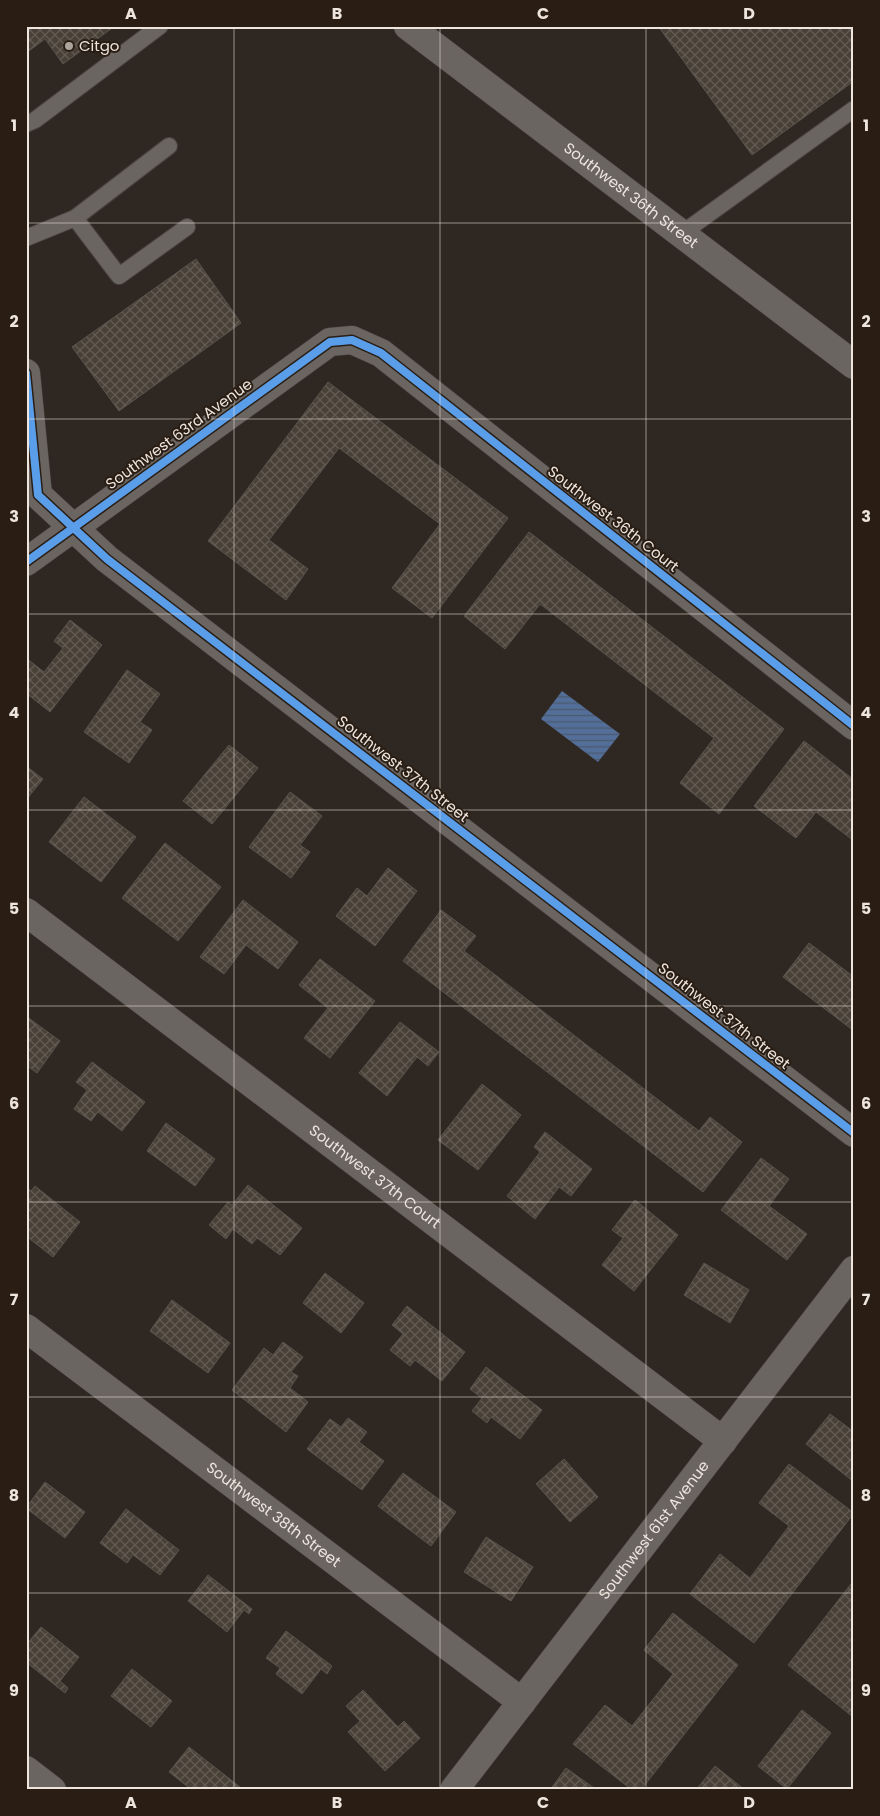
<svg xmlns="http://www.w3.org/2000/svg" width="880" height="1816" font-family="Poppins,sans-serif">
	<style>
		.water { fill: url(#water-rules) }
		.building { fill: url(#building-cross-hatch); stroke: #59534d }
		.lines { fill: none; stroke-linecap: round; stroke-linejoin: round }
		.lane-casing { stroke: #49433f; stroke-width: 18 }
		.street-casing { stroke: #49433f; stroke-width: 29 }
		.lane { stroke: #6a6561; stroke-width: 16 }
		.street { stroke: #6a6561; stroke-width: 28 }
		.cycleway-casing { stroke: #2a1e14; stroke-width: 11 }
		.cycleway { stroke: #5a9eea; stroke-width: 8 }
		.grid { fill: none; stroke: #eee5de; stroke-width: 1; stroke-opacity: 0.55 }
		.poi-dot { fill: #aba39c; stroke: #2a1e14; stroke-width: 2 }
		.labels { text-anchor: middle; stroke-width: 4; stroke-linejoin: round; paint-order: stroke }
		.poi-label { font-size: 15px; fill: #eee5de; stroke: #2a1e14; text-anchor: start }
		.street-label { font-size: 15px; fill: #eee5de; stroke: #2a1e14 }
		.neatline { fill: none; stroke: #eee5de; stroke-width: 2 }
		.grid-label { font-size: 16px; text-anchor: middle; font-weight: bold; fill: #eee5de }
	</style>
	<defs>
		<pattern id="water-rules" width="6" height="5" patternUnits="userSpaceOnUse" patternTransform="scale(1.25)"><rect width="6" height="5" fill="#526e99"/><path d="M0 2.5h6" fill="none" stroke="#4c5a6e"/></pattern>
		<pattern id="building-cross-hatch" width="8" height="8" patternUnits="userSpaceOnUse" patternTransform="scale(1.25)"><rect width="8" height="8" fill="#494037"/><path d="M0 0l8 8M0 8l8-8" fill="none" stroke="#645b54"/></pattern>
	</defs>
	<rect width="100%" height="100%" fill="#2f2822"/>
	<path class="water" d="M562,691L620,734L598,762L541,719Z"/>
	<g class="building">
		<path d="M26,26H115L63,64L45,39L26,53Z"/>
		<path d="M658,26H854V81L752,155Z"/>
		<path d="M196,259L241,323L119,411L72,347Z"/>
		<path d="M328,382L508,518L432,618L392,588L440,524L339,448L269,540L308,569L286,600L208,541Z"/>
		<path d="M529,532L784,729L719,814L680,783L714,738L540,604L505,649L464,616Z"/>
		<path d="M70,620L102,645L50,712L26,693V658L44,672L63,648L54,641Z"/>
		<path d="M127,670L160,694L140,722L152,730L129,763L84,732Z"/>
		<path d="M804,741L854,780V841L816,812L796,838L754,806Z"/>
		<path d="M229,745L258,768L212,824L183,801Z"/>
		<path d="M26,766L43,779L26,800Z"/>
		<path d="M290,792L322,816L300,845L310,852L291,878L249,847Z"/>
		<path d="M84,797L136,837L101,882L49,842Z"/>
		<path d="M165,843L221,887L178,941L122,898Z"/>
		<path d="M388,868L417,891L375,946L336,916L357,888L367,896Z"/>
		<path d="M243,900L298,942L278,969L246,945L224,974L200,957Z"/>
		<path d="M441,910L476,936L464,951L699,1131L710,1117L742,1142L703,1192L403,961Z"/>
		<path d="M809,943L854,977V1031L783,977Z"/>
		<path d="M320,959L375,1001L330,1058L304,1038L328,1008L299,985Z"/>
		<path d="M26,1016L60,1041L37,1073L26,1065Z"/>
		<path d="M400,1022L439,1052L428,1066L417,1057L387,1096L359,1073Z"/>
		<path d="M92,1062L145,1102L122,1131L98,1112L91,1121L74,1109L87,1090L76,1082Z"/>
		<path d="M482,1084L521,1115L478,1170L438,1140Z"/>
		<path d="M166,1123L215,1159L195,1186L147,1151Z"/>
		<path d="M545,1132L592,1169L571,1196L559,1187L535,1219L507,1196L540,1152L534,1147Z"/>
		<path d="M761,1158L789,1179L769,1206L807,1234L787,1260L721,1210Z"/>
		<path d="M248,1185L302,1228L280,1255L257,1238L252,1244L233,1229L226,1239L209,1225L228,1202L232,1205Z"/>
		<path d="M35,1186L80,1222L53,1257L26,1236V1187L31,1191Z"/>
		<path d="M635,1200L678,1235L634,1291L602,1265L623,1238L612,1230Z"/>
		<path d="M704,1263L749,1290L730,1323L684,1295Z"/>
		<path d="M325,1273L364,1303L341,1333L303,1303Z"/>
		<path d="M172,1300L230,1343L208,1373L150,1331Z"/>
		<path d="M407,1306L465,1352L442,1381L415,1360L410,1366L390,1350L403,1334L392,1325Z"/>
		<path d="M283,1342L303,1357L291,1372L298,1376L290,1388L308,1402L286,1432L232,1390L264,1348L273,1355Z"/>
		<path d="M486,1367L542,1410L520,1439L491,1417L487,1423L472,1411L482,1398L470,1389Z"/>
		<path d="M830,1414L854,1432V1482L806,1444Z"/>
		<path d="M348,1418L367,1432L359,1442L384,1461L362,1490L307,1449L330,1419L341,1427Z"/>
		<path d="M564,1459L598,1497L570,1522L536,1484Z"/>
		<path d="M789,1464L854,1513L754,1643L690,1594L720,1554L750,1578L789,1526L759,1503Z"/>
		<path d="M403,1473L456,1512L431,1546L378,1506Z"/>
		<path d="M45,1482L85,1512L65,1538L26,1508Z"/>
		<path d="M126,1509L179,1550L160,1575L133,1555L127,1563L100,1543Z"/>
		<path d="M486,1537L533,1567L511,1601L464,1572Z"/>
		<path d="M208,1575L252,1609L249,1614L244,1610L227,1632L188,1601Z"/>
		<path d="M854,1580V1716L853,1717L788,1665Z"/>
		<path d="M673,1613L738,1665L641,1790H632L573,1744L605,1705L632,1726L673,1674L644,1650Z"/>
		<path d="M41,1627L79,1657L60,1681L68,1688L65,1693L26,1662V1645Z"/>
		<path d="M286,1631L332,1666L327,1674L321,1669L302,1694L276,1674L280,1668L266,1658Z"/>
		<path d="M132,1669L172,1701L151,1727L111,1696Z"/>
		<path d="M363,1690L398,1727L404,1721L420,1738L385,1771L348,1732L360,1721L346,1706Z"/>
		<path d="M802,1710L831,1733L787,1789L758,1766Z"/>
		<path d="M189,1747L240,1787L238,1790H192L169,1772Z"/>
		<path d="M715,1766L745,1790H696Z"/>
		<path d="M566,1768L594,1788L593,1790H550Z"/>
	</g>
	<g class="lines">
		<g class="lane-casing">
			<g id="lane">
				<path d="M26,124L35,120L160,26"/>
				<path d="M75,218L119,276L187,227"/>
				<path d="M681,234L854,109"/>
				<path d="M26,238L75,218L169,146"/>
			</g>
		</g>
		<g class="street-casing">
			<g id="street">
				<path id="s1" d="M408,26L854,365"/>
				<path d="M26,373L38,495L107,559L854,1133"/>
				<path d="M26,562L330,342L352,340L381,353L854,726"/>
				<path id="s2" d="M26,912L723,1441"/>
				<path id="s3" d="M26,1328L522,1702"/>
				<path d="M26,1770L52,1790"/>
				<path id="s4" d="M454,1790L854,1270"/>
			</g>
		</g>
		<use href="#lane" class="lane"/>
		<use href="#street" class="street"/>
		<g class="cycleway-casing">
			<g id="cycleway">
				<path d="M26,373L38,495L107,559L854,1133"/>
				<path d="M26,562L330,342L352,340L381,353L854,726"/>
			</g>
		</g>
		<use href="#cycleway" class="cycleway"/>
	</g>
	<path class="grid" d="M234,26V1790M440,26V1790M646,26V1790M26,223H854M26,419H854M26,614H854M26,810H854M26,1006H854M26,1202H854M26,1397H854M26,1593H854"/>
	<circle class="poi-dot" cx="69" cy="46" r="5"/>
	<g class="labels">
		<g class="poi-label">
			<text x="79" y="51">Citgo</text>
		</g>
		<g class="street-label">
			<text dy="5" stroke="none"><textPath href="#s1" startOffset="280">Southwest 36th Street</textPath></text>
			<text transform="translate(179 434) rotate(-36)" y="5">Southwest 63rd Avenue</text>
			<text transform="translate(613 519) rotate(38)" y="5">Southwest 36th Court</text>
			<text transform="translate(403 769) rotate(38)" y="5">Southwest 37th Street</text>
			<text transform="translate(724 1016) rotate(38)" y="5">Southwest 37th Street</text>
			<text dy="5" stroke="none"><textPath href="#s2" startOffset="438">Southwest 37th Court</textPath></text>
			<text dy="5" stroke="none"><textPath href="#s3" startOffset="310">Southwest 38th Street</textPath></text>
			<text dy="5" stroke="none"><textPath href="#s4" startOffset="328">Southwest 61st Avenue</textPath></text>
		</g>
	</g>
	<rect width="880" height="1816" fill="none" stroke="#2a1e14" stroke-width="55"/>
	<rect x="28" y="28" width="824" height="1760" class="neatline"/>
	<g class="grid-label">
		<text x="131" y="19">A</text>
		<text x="337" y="19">B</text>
		<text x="543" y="19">C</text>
		<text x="749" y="19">D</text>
		<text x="14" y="131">1</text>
		<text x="866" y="131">1</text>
		<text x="14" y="327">2</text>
		<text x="866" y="327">2</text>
		<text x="14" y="522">3</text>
		<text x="866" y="522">3</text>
		<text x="14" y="718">4</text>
		<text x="866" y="718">4</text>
		<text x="14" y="914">5</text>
		<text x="866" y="914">5</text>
		<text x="14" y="1109">6</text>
		<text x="866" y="1109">6</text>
		<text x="14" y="1305">7</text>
		<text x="866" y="1305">7</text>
		<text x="14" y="1501">8</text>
		<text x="866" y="1501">8</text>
		<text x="14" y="1696">9</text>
		<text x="866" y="1696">9</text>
		<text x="131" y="1808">A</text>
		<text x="337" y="1808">B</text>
		<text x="543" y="1808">C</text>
		<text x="749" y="1808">D</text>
	</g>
</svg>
